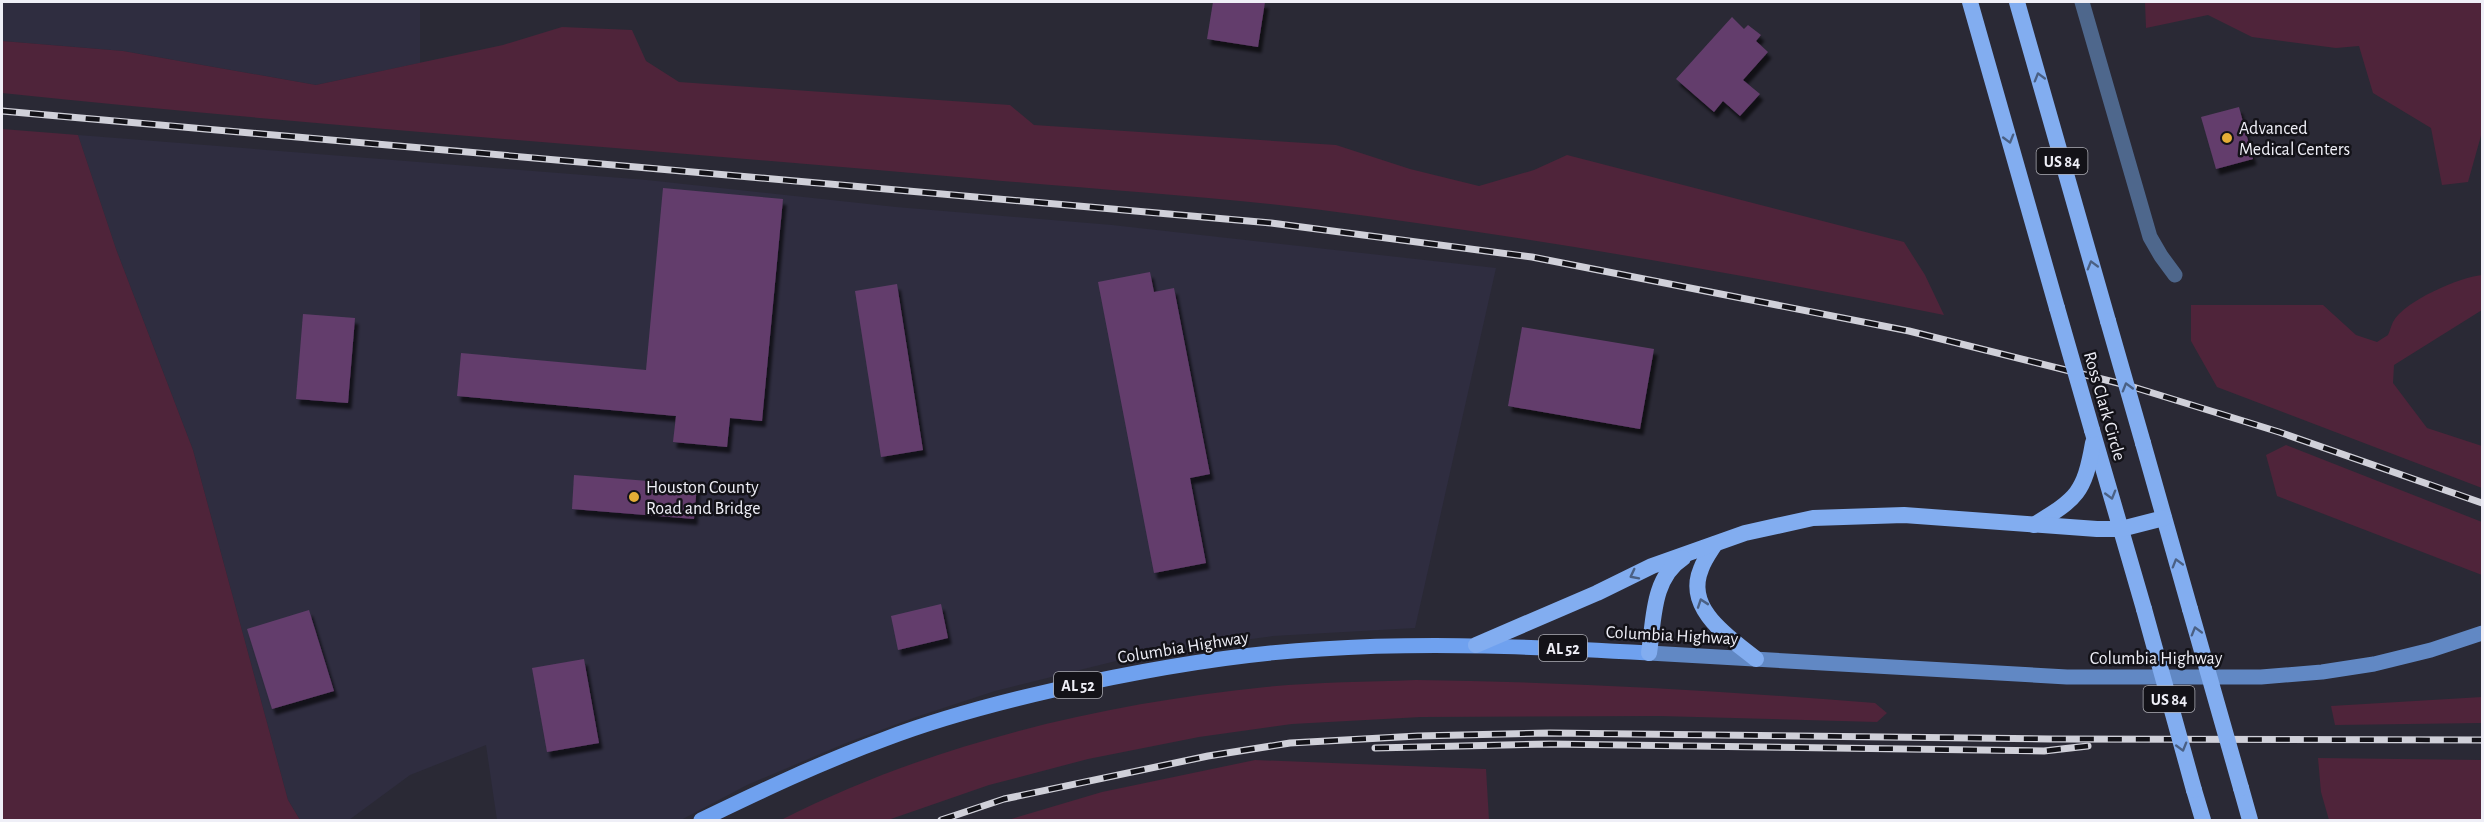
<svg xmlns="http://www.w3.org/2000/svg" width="2484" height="822" font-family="'Alegreya Sans',sans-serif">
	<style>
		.built { fill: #2f2d40 }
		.green { fill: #4f243a }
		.building { fill: #633d6c; filter: url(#shadow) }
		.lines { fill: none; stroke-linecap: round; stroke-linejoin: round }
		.minor { stroke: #4e678c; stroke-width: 15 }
		.secondary { stroke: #6188c4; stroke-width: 15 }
		.primary { stroke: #6fa1ef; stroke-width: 15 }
		.trunk { stroke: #82adf0; stroke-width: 16 }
		.rail-casing { stroke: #d0d0d9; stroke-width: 7 }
		.rail { stroke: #131218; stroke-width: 4.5; stroke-dasharray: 14; stroke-linecap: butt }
		.trunk-bridge { stroke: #82adf0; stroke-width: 16 }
		.oneway { stroke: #4a6084 }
		.poi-dot { fill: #e5ad36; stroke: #131218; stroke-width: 2 }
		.labels { text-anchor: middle; stroke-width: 5; stroke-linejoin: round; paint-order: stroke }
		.shield { fill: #131218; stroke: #adadb4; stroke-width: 1.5 }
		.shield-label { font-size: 16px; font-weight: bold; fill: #efeff7 }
		.poi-label { font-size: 18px; fill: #efeff7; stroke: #131218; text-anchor: start }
		.street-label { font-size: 18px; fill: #efeff7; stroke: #131218 }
	</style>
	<defs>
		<filter id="shadow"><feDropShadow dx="3.5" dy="6" stdDeviation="1.5" flood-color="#0009"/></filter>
	</defs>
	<rect width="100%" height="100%" fill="#2a2935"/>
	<g class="built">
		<path d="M2,2H420V63L316,85L123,51L2,41Z"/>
		<path d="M78,135L647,180L896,207L1112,225L1496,268L1415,628L1273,636L1176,649L1116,661L995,691L916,717L846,743L747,785L681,820H497L486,745L410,775L349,820H300L288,800L193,450L116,249Z"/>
	</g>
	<g class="green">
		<path d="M2145,2H2482V132L2468,182L2442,185L2431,128L2373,93L2359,46L2336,48L2252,37L2208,15L2146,28Z"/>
		<path d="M562,27L632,30L646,61L679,82L1010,105L1034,125L1336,145L1410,169L1479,186L1534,170L1567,155L1904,242L1925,275L1944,315C1736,273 1525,236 1314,209C1204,196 1092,189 981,179C655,150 327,127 2,93V41L123,51L316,85L503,45Z"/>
		<path d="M2,129L78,135L116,249L193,450L288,800L300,820H2Z"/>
		<path d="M2482,275V310L2394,365L2393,383L2427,428L2482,446V488L2217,387L2191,341V305H2323L2356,335L2377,342L2388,335C2390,331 2391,326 2393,322C2404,301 2460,277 2482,275Z"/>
		<path d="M2286,445L2482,522V575L2277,496L2266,455Z"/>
		<path d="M1416,680C1569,682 1722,691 1875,703L1887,713L1877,722L1660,716L1421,717L1292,724L1199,737L1088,759L989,785L888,820H781C931,744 1099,704 1266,687C1315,682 1366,682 1416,680Z"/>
		<path d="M2482,697V723L2335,725L2331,706Z"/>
		<path d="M2318,758L2482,760V820H2329L2321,792Z"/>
		<path d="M1255,760L1486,769L1489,820H1008L1102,792Z"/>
	</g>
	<g class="building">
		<path d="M1213,2H1265L1258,47L1207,39Z"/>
		<path d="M1732,17L1744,29L1748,25L1761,35L1756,41L1768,52L1743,80L1760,94L1740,116L1723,101L1714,112L1676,79Z"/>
		<path d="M2239,107L2253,159L2216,169L2201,117Z"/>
		<path d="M663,188L783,199L762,421L730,418L727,447L673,442L676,416L457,396L461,353L646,370Z"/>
		<path d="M1150,272L1154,292L1174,288L1210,474L1190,478L1206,563L1154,573L1098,282Z"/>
		<path d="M897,284L923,450L881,457L855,291Z"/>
		<path d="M303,314L355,318L348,403L296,399Z"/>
		<path d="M1522,327L1654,349L1640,429L1508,406Z"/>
		<path d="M574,475L697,485L694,519L572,509Z"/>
		<path d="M941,604L948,638L898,650L891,616Z"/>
		<path d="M309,610L334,691L272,709L247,629Z"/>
		<path d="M584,659L599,743L547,752L532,668Z"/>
	</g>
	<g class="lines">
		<path class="minor" d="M2082,2L2150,237L2161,256L2175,275"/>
		<path class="secondary" d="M1649,653L2067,677H2261L2322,672L2374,664L2431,650L2482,633"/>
		<path class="primary" d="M701,820C761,791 822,762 885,739C940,718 997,703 1054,690C1142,670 1231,654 1321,649C1430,642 1539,647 1649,653"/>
		<g class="trunk">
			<path d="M1970,2L2057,308"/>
			<path d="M2017,2L2108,321"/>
			<path d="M2092,430L2144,609"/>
			<path d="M2143,443L2190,609"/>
			<path d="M2034,525C2077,498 2084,494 2093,443"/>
			<path d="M1715,544C1710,552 1704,560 1701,569C1684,609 1730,638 1756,659"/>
			<path d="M1476,645L1597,593L1652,566L1745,533L1813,518L1904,515L2097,529H2121L2164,518"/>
			<path d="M1649,653C1654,620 1652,578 1683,558"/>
			<path d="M2241,788L2250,820"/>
			<path d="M2194,790L2203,820"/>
		</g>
		<g class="rail-casing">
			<g id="rail">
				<path d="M2,111L1271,223L1532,257L1909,331L2130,386L2279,432L2482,503"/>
				<path d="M1375,748L1550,744L2044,751L2088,746"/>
				<path d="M941,820L1004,799L1208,756L1290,743L1418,736L1550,733L2050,739L2482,740"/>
			</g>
		</g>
		<use href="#rail" class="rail"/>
		<g class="trunk-bridge">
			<path d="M2057,308L2092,430"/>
			<path d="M2108,321L2143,443"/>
			<path d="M2144,609L2194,790"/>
			<path d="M2190,609L2241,788"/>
		</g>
	</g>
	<defs><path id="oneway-chevron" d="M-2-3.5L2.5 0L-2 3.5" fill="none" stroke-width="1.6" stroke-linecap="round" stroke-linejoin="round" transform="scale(1.5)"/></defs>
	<g class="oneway">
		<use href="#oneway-chevron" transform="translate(2039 77) rotate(-106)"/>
		<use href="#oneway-chevron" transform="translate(2009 139) rotate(74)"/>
		<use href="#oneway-chevron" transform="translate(2092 265) rotate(-106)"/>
		<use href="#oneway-chevron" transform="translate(2127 387) rotate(-106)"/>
		<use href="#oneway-chevron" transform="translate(2111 495) rotate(74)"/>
		<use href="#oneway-chevron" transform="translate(2177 563) rotate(-106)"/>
		<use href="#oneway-chevron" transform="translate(1634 575) rotate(153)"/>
		<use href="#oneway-chevron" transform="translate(1702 603) rotate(-109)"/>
		<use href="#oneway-chevron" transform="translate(2196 631) rotate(-106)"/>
		<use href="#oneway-chevron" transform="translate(2182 747) rotate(74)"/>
	</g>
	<g class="poi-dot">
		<circle cx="2227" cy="138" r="6"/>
		<circle cx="634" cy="497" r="6"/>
	</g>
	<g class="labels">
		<g class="shield">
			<rect x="2036.5" y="148" width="51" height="26" rx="4.5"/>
			<rect x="1539" y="635" width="48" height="26" rx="4.5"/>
			<rect x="1054" y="672" width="48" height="26" rx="4.5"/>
			<rect x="2143.5" y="686" width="51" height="26" rx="4.5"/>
		</g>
		<g class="shield-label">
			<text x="2062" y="167">US 84</text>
			<text x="1563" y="654">AL 52</text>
			<text x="1078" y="691">AL 52</text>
			<text x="2169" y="705">US 84</text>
		</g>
		<g class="poi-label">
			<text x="2239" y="134">Advanced<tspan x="2239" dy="21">Medical Centers</tspan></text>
			<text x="646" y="493">Houston County<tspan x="646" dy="21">Road and Bridge</tspan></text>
		</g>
		<g class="street-label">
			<text transform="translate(2105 406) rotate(74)" y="6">Ross Clark Circle</text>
			<text transform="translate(1672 635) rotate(3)" y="6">Columbia Highway</text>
			<text transform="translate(1183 647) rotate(-9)" y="6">Columbia Highway</text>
			<text x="2156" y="664">Columbia Highway</text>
		</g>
	</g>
	<rect width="2484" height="822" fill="none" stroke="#efeff7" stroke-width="6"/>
</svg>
